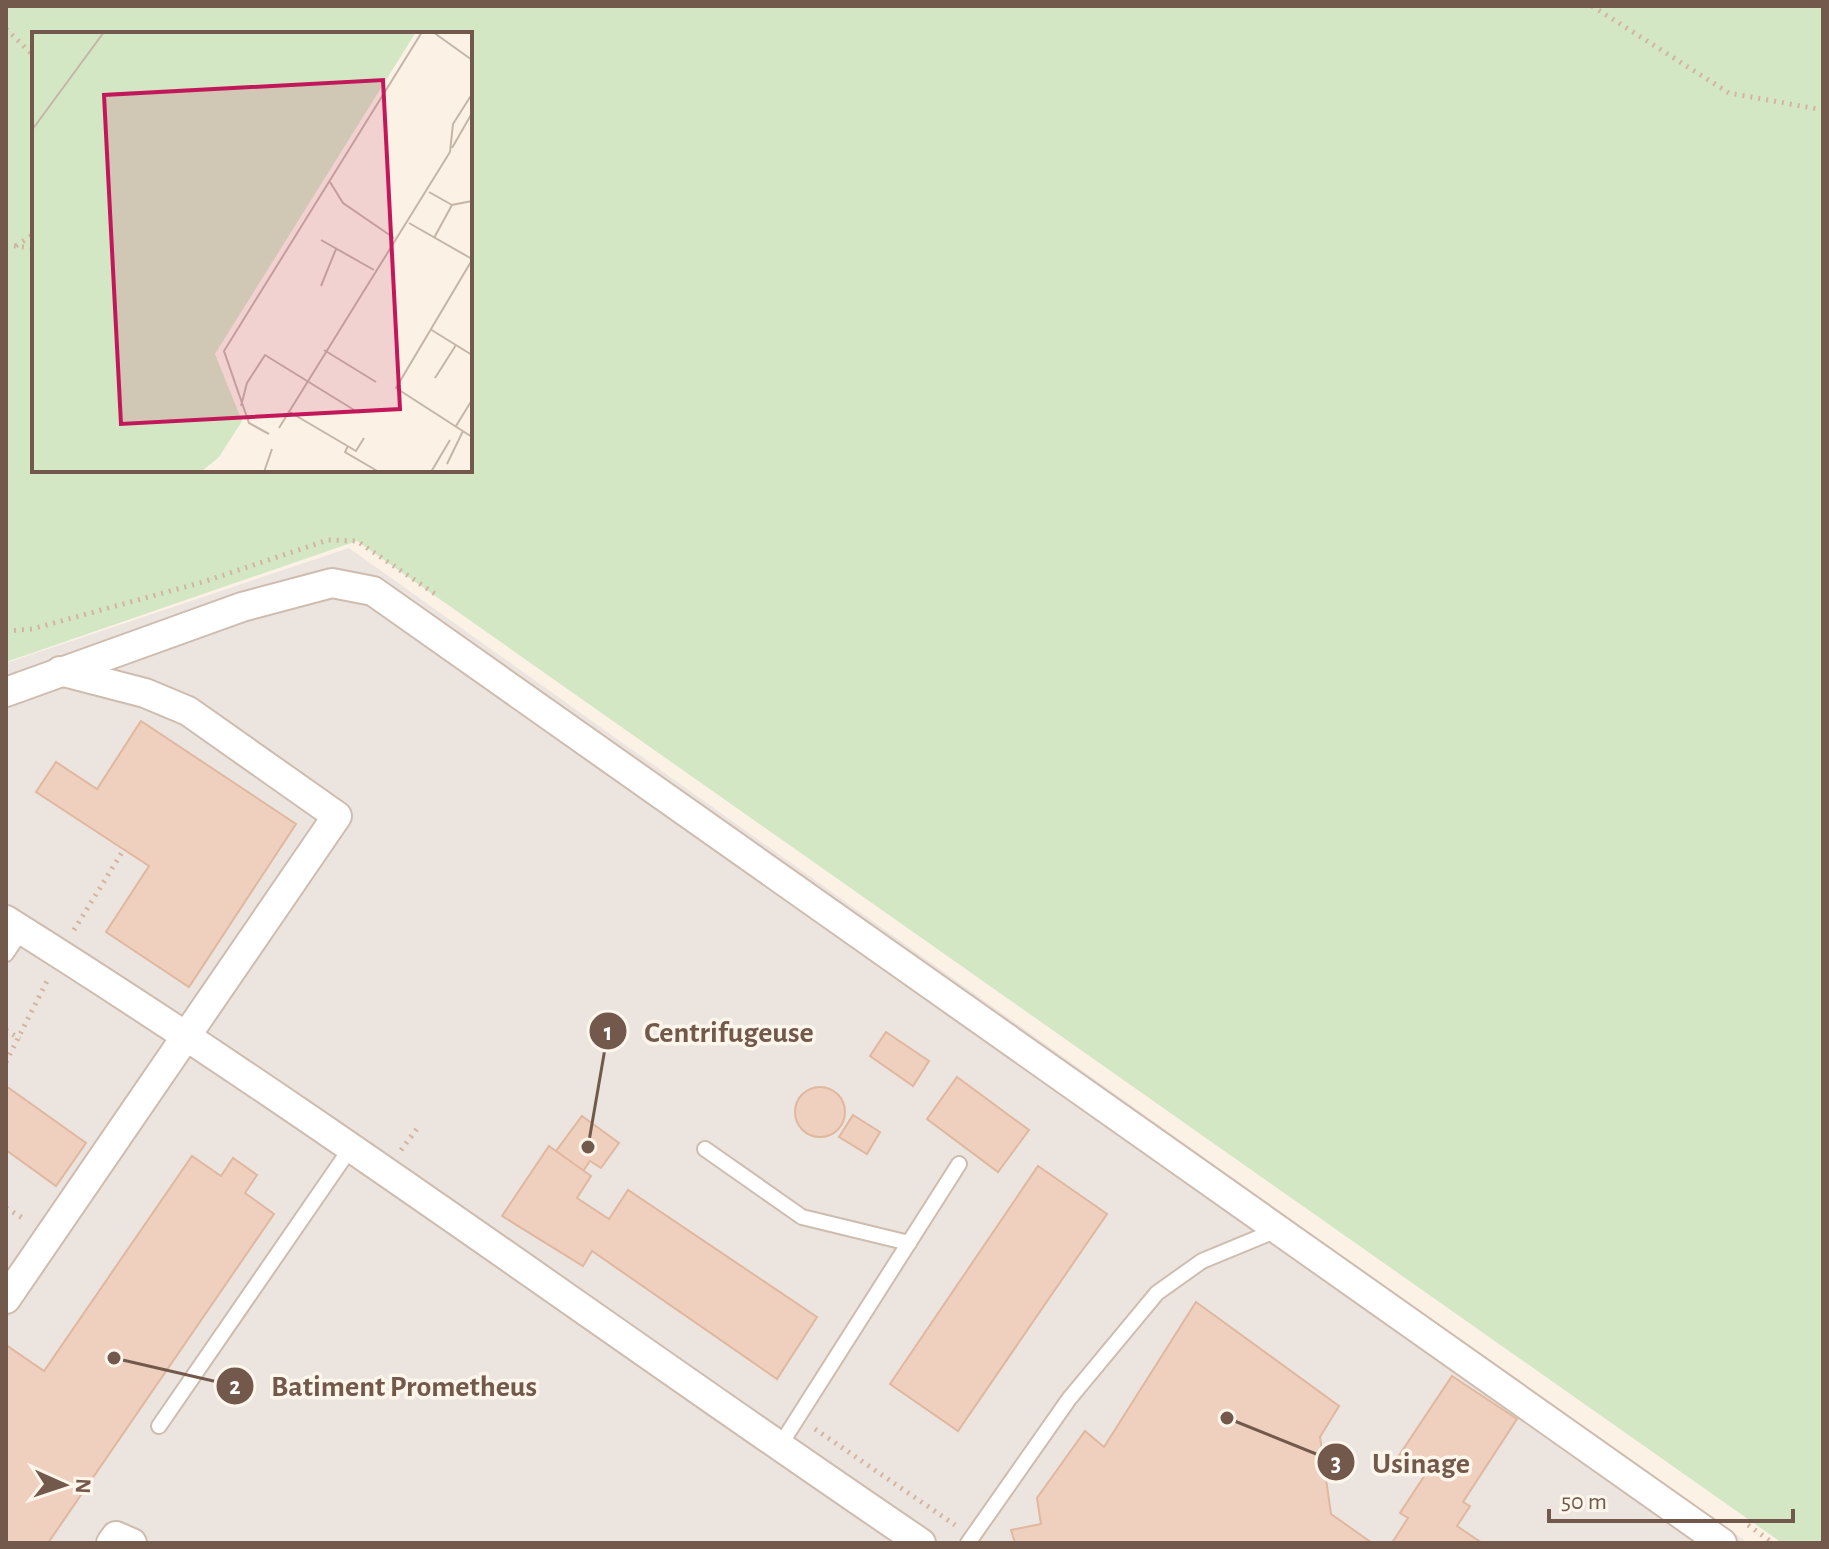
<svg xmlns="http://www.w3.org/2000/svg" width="1829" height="1549" font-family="'Alegreya Sans',sans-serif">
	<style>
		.industrial { fill: #ebe4df }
		.green { fill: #d3e7c4; fill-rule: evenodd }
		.building { fill: #efd0be; stroke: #e0b79f; stroke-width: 2 }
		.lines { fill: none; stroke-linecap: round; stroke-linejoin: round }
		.service-casing { stroke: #cebcaf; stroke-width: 18 }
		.minor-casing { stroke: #cebcaf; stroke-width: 32 }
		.path { stroke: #d3b4a1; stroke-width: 5; stroke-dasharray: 2 6; stroke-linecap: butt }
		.service { stroke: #fff; stroke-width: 14 }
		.minor { stroke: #fff; stroke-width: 28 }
		.inset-road { fill: none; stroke: #c4b5a7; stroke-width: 2 }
		.view { fill: #c2185b; fill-opacity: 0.15; stroke: #c2185b; stroke-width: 4 }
		.inset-edge { fill: none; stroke: #72594b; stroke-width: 4 }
		.leader { fill: none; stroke: #72594b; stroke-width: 3 }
		.callout-dot { fill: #72594b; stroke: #fef6eb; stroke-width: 3 }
		.mark-label { font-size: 24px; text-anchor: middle; font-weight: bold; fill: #fff }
		.callout-label { font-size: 30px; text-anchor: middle; font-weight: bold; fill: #72594b; stroke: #fef6eb; stroke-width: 7; stroke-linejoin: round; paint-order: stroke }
	</style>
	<rect width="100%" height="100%" fill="#fbf2e5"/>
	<path class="industrial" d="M349,548L1299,1225L1748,1543H6V663Z"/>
	<path class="green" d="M6,6H1823V1543H1782L357,541L6,662ZM34,34H470V470H34Z"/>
	<g class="building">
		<path d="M141,721L296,824L189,987L106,932L149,866L36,792L56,762L97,789Z"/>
		<path d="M886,1032L929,1061L913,1086L870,1056Z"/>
		<path d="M957,1077L1029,1130L998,1172L927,1119Z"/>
		<path d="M6,1086L86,1143L56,1186L6,1150Z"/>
		<circle cx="820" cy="1112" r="25"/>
		<path d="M853,1115L880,1132L867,1154L839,1137Z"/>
		<path d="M582,1116L619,1143L601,1168L590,1161L583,1171L556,1151Z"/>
		<path d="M549,1146L591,1176L577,1198L609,1219L628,1190L817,1317L777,1379L592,1251L583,1266L502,1216Z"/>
		<path d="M192,1156L221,1176L233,1158L257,1175L245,1193L274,1214L48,1543H6V1345L44,1371Z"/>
		<path d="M1038,1166L1107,1214L958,1431L890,1384Z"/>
		<path d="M1196,1302L1339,1406L1320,1437L1331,1514L1372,1543H1015L1011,1530L1041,1524L1037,1498L1085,1431L1104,1447Z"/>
		<path d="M1452,1376L1517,1419L1463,1502L1470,1506L1457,1526L1482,1543H1392L1408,1518L1400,1513L1425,1475L1398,1457Z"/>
	</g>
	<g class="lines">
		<g class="service-casing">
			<g id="service">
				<path d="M6,954L22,930"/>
				<path d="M705,1149L802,1217L909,1243"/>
				<path d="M159,1426L352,1146"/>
				<path d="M779,1447L959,1164"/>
				<path d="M968,1543L1069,1399L1157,1293L1202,1261L1277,1230"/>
			</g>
		</g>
		<g class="minor-casing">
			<g id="minor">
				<path d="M6,692L242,607L332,583L373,591L1722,1543"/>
				<path d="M6,920C319,1116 615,1336 921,1543"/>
				<path d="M6,1299L337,816L188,711L145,693L60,671"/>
				<path d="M111,1543L116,1536L132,1543"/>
			</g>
		</g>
		<g class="path">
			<path d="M1592,6L1729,93L1823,110"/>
			<path d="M6,29L34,56"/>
			<path d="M6,245L34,248"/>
			<path d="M16,246L34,234"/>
			<path d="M6,631L32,629L203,582L328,540L357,541L438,596"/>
			<path d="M74,930L124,849"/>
			<path d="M6,1030L20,1039"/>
			<path d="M6,1062L47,981"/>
			<path d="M401,1150L419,1126"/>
			<path d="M6,1208L26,1220"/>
			<path d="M815,1429L955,1525"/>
			<path d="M1748,1525L1773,1543"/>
		</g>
		<use href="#service" class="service"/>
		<use href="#minor" class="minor"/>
	</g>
	<g transform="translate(32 32)">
		<rect width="440" height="440" fill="#fbf2e5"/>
		<path d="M0,0H384L183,322L210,389L187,425L169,440H0Z" fill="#d3e7c4"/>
		<path class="inset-road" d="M401,0L440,28M0,98L72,0M420,116L440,81M298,150L311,171L362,206M397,160L420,173M377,191L440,227M402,206L420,173L440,169M289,208L342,238M440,228L364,356L440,405M289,254L304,217M398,297L440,323M292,318L344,350M403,346L424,313M209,374L215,351L233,323L327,381M256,379L324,419L332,406M424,394L440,368M247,396L418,120L421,92L440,62M237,402L217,391L192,319L390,0M316,414L313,420L347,440M415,432L431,399M232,440L240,417M399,440L418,408"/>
		<path class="view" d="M351,48L368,377L89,392L72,63Z"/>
		<rect width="440" height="440" class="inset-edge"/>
	</g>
	<path class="leader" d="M588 1147L608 1031M114 1358L235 1386M1227 1418L1336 1462"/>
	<g class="callout-dot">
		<circle cx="588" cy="1147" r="8"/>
		<circle cx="114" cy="1358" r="8"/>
		<circle cx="1227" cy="1418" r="8"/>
		<circle cx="608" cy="1031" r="20"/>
		<circle cx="235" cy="1386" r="20"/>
		<circle cx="1336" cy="1462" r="20"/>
	</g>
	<g class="mark-label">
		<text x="608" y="1040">1</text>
		<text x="235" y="1394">2</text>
		<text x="1336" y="1471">3</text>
	</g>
	<g class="callout-label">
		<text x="729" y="1042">Centrifugeuse</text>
		<text x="404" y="1396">Batiment Prometheus</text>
		<text x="1421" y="1473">Usinage</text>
	</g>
	<rect width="1829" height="1549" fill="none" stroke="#72594b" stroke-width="16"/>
	<g transform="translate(64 1485) rotate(93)" stroke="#fef6eb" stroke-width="6" paint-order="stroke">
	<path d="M0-6L14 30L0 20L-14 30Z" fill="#72594b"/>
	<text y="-12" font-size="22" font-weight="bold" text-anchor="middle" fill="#72594b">N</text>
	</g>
	<path d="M1549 1509v12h244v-12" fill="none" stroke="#72594b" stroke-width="4"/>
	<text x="1561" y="1509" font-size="24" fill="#72594b" stroke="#fef6eb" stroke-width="6" paint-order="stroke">50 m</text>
</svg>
